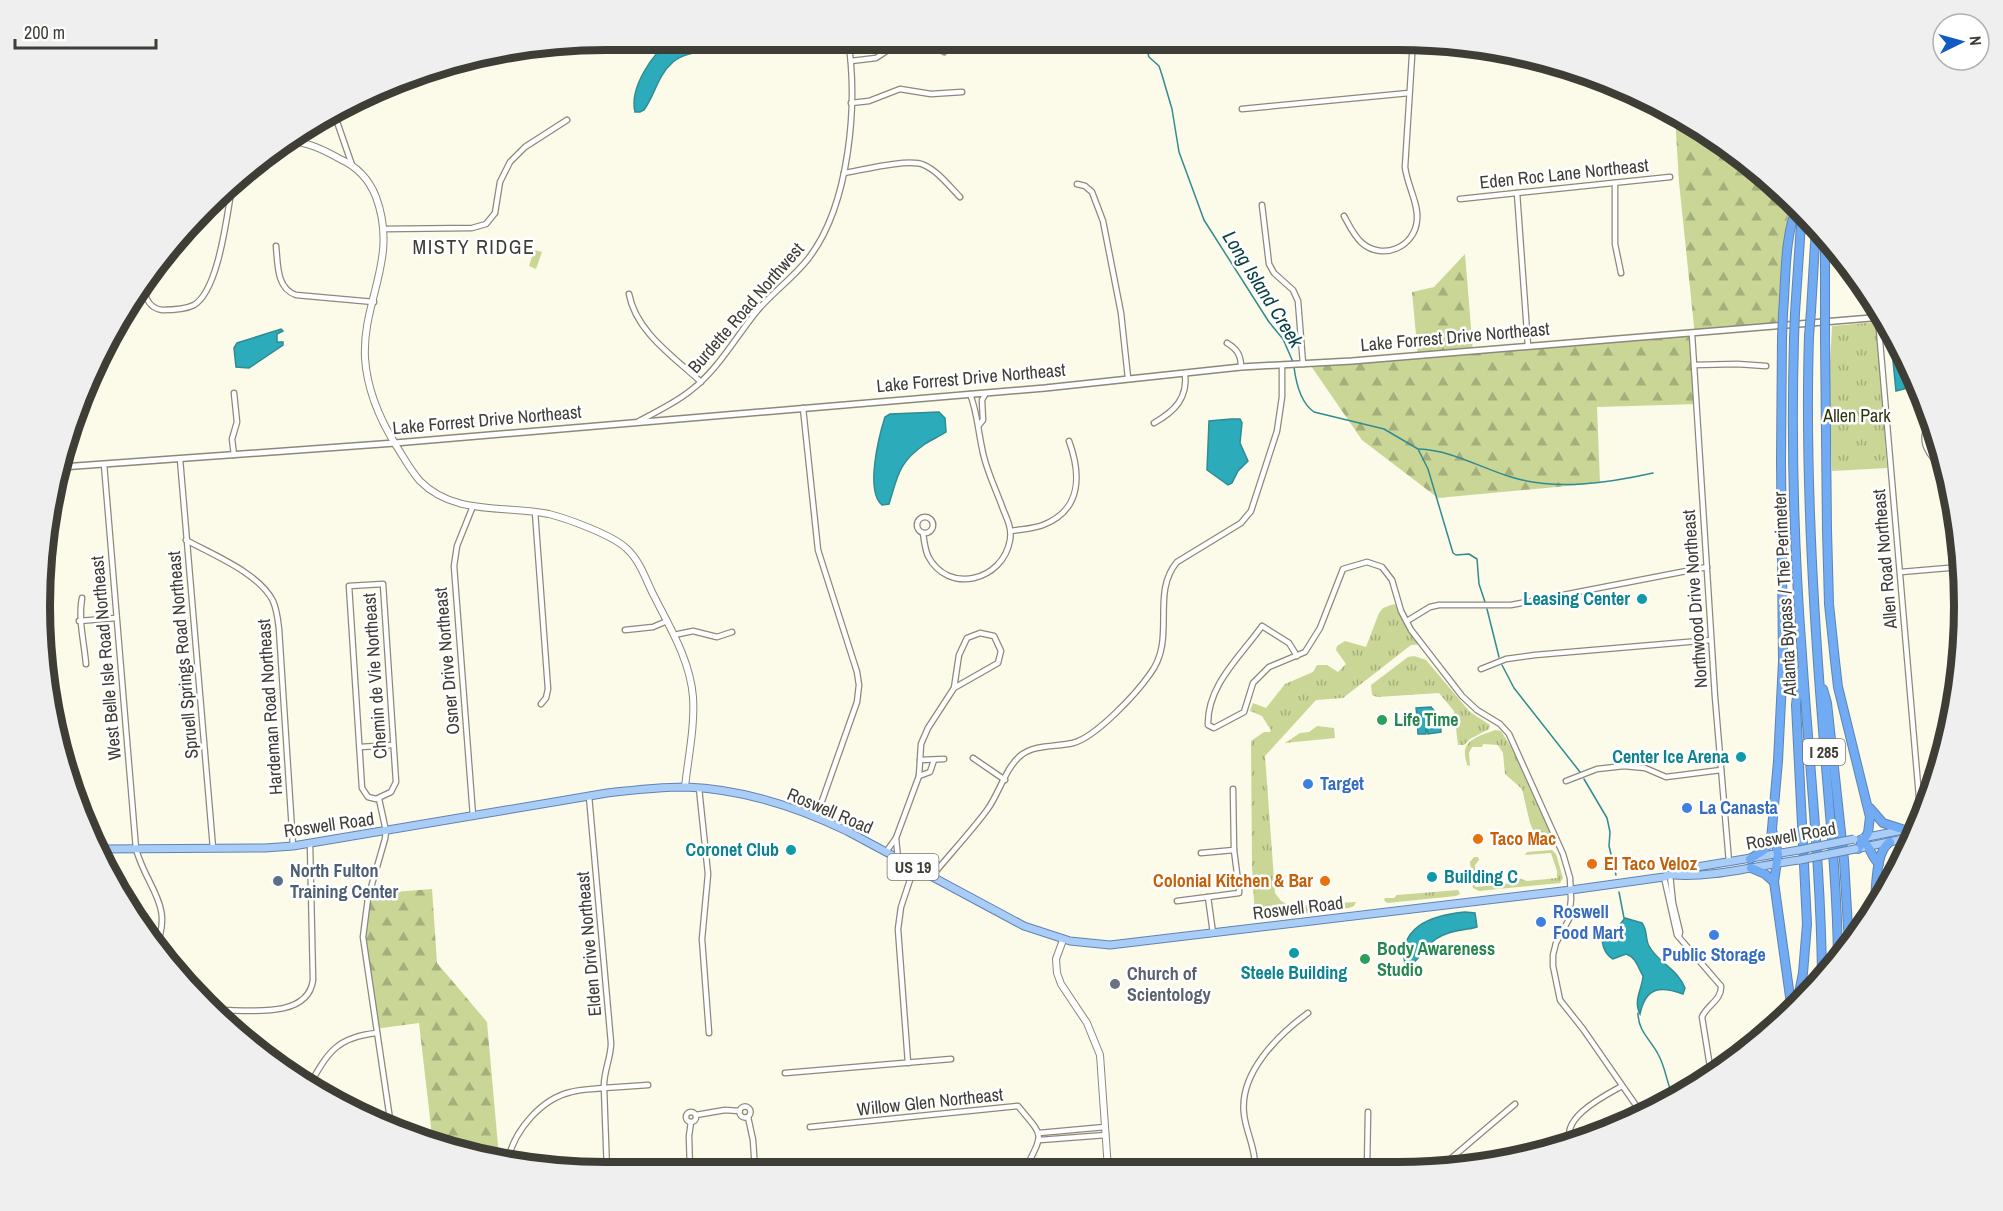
<svg xmlns="http://www.w3.org/2000/svg" width="2003" height="1211" font-family="'Archivo Narrow',sans-serif">
	<style>
		.grass { fill: url(#grass-tufts) }
		.forest { fill: url(#forest-firs) }
		.pitch { fill: #c9d696 }
		.water { fill: #2cacba; stroke: #318b92; stroke-width: 1.5 }
		.lines { fill: none; stroke-linecap: round; stroke-linejoin: round }
		.stream { stroke: #318b92; stroke-width: 1.5 }
		.minor-casing { stroke: #8c897a; stroke-width: 7 }
		.tertiary-casing { stroke: #8c897a; stroke-width: 8 }
		.secondary-casing { stroke: #8c897a; stroke-width: 8 }
		.primary-casing { stroke: #5f84b2; stroke-width: 9 }
		.motorway-casing { stroke: #5f84b2; stroke-width: 10 }
		.minor { stroke: #fff; stroke-width: 4.5 }
		.tertiary { stroke: #fff; stroke-width: 5 }
		.secondary { stroke: #fff; stroke-width: 6 }
		.primary { stroke: #aacdf8; stroke-width: 7 }
		.motorway { stroke: #71abf4; stroke-width: 8 }
		.primary-bridge-casing { stroke: #5f84b2; stroke-width: 9; stroke-linecap: butt }
		.motorway-bridge-casing { stroke: #5f84b2; stroke-width: 10; stroke-linecap: butt }
		.primary-bridge { stroke: #aacdf8; stroke-width: 7 }
		.motorway-bridge { stroke: #71abf4; stroke-width: 8 }
		.culture-dot { fill: #0f9aa8; stroke: #fff; stroke-width: 2 }
		.leisure-dot { fill: #2e9e5b; stroke: #fff; stroke-width: 2 }
		.shop-dot { fill: #3f7fe0; stroke: #fff; stroke-width: 2 }
		.food-dot { fill: #e8710a; stroke: #fff; stroke-width: 2 }
		.service-dot { fill: #5c6f8a; stroke: #fff; stroke-width: 2 }
		.worship-dot { fill: #6b7280; stroke: #fff; stroke-width: 2 }
		.labels { text-anchor: middle; stroke-width: 5; stroke-linejoin: round; paint-order: stroke }
		.shield { fill: #fff; stroke: #787772; stroke-width: 1.5 }
		.shield-label { font-size: 16px; font-weight: bold; fill: #3e3d36 }
		.street-label { font-size: 18px; fill: #3e3d36; stroke: #fff }
		.park-label { font-size: 18px; fill: #2e3411; stroke: #fff }
		.culture-label { font-size: 18px; font-weight: bold; fill: #0d838f; stroke: #fff; text-anchor: end }
		.leisure-label { font-size: 18px; font-weight: bold; fill: #27864d; stroke: #fff; text-anchor: start }
		.shop-label { font-size: 18px; font-weight: bold; fill: #366cbe; stroke: #fff; text-anchor: start }
		.food-label { font-size: 18px; font-weight: bold; fill: #c56008; stroke: #fff; text-anchor: start }
		.service-label { font-size: 18px; font-weight: bold; fill: #4e5e75; stroke: #fff; text-anchor: start }
		.worship-label { font-size: 18px; font-weight: bold; fill: #5b616d; stroke: #fff; text-anchor: start }
		.neighbourhood-label { font-size: 20px; letter-spacing: 1.5px; fill: #3e3d36; stroke: #fff }
		.water-label { font-size: 20px; font-style: italic; fill: #0c4349; stroke: #fff }
		.rim { fill: none; stroke: #3e3d36; stroke-width: 8 }
	</style>
	<defs>
		<pattern id="grass-tufts" width="24" height="20" patternUnits="userSpaceOnUse" patternTransform="scale(1.5)"><rect width="24" height="20" fill="#c9d696"/><path d="M3 7l-1-3M5 7V3M7 7l1-3M15 17l-1-3M17 17v-4M19 17l1-3" fill="none" stroke="#a5af7b"/></pattern>
		<pattern id="forest-firs" width="22" height="20" patternUnits="userSpaceOnUse" patternTransform="scale(1.5)"><rect width="22" height="20" fill="#c9d696"/><path d="M5 1l3.5 6h-7zM16 11l3.5 6h-7z" fill="#a5af7b"/></pattern>
	</defs>
	<rect width="100%" height="100%" fill="#fcfae8"/>
	<g class="grass">
		<path d="M1877,322L1887,468L1832,471L1829,380L1832,326Z"/>
		<path d="M1394,604L1399,608L1422,644L1411,645L1343,698L1316,700L1265,756L1275,893L1281,901L1291,906L1356,902L1354,906L1349,908L1255,919L1252,866L1251,741L1264,732H1270L1271,730L1262,716L1250,711L1253,703L1266,708L1285,684L1313,672L1317,665H1327L1338,672L1346,664L1336,650L1337,646L1345,641L1366,647L1379,613L1383,608Z"/>
		<path d="M1414,656L1426,660L1470,712L1490,725L1489,729L1470,739L1464,745H1458L1454,711L1439,693L1377,697L1372,695L1371,685L1408,657Z"/>
		<path d="M1317,726L1334,728L1335,738L1285,743L1300,733L1309,732Z"/>
		<path d="M1495,730L1501,731L1511,747L1547,822L1551,839L1549,844L1531,846L1538,841L1530,823L1522,789L1505,774L1503,753L1498,745L1483,744L1482,747H1472L1469,753L1470,766L1467,765C1467,762 1465,759 1465,755C1463,739 1483,735 1495,730Z"/>
		<path d="M1552,850L1556,854L1563,878L1560,883L1479,891L1473,888L1470,862L1474,857H1478L1479,860L1475,865L1476,879L1474,884L1476,887L1512,883L1519,878L1527,881L1557,878V871L1551,853L1525,855L1527,852Z"/>
		<path d="M1458,890L1460,894L1456,896L1387,903L1384,900L1385,898H1394L1397,895Z"/>
	</g>
	<g class="forest">
		<path d="M1675,116L1713,135L1789,198L1781,325L1695,336L1698,404L1597,407L1600,483L1438,498L1362,440L1309,363L1418,356L1412,292L1434,287L1465,254L1473,352L1695,336L1679,182Z"/>
		<path d="M432,889L437,963L487,1022L499,1157L433,1144L419,1023L374,1029L361,926L369,894Z"/>
	</g>
	<path class="pitch" d="M534,250L542,252L536,269L529,266Z"/>
	<g class="water">
		<path d="M671,39H740C720,53 690,48 673,62C657,76 656,93 644,110L640,112H635C629,87 653,54 671,39Z"/>
		<path d="M281,329L283,331L277,334V342H283V345L249,368L236,367L234,348L237,343Z"/>
		<path d="M1896,356L1905,359L1919,385L1896,391L1893,361V357Z"/>
		<path d="M939,412L945,418L946,432C939,437 932,439 925,444C898,463 898,475 889,504L882,505C865,491 879,436 885,417L890,414Z"/>
		<path d="M1231,419H1240L1242,423L1240,443L1248,461L1238,471L1232,483L1228,485L1207,470L1209,421Z"/>
		<path d="M1431,707L1440,718L1441,732L1428,734L1426,724V734H1418L1417,717L1425,715H1417L1416,708Z"/>
		<path d="M1465,912L1475,913L1477,927C1463,931 1449,930 1436,939C1425,947 1417,963 1406,969C1395,927 1432,915 1465,912Z"/>
		<path d="M1625,918L1642,923C1648,931 1645,939 1649,946C1658,963 1677,968 1685,988L1683,994C1661,986 1646,986 1640,1014C1633,1000 1642,990 1643,976C1638,968 1636,957 1626,954L1613,959C1604,954 1599,940 1605,931L1617,928Z"/>
	</g>
	<g class="lines">
		<g class="stream">
			<path d="M1150,40L1147,50L1149,57L1159,66L1162,75L1172,109L1179,152L1204,220L1269,322L1283,339L1293,362"/>
			<path d="M1294,367C1296,383 1301,403 1314,412L1384,429L1418,449L1428,469L1453,553L1456,555L1469,554L1477,559L1479,584L1485,602"/>
			<path d="M1419,449C1451,450 1481,468 1511,477C1556,491 1608,483 1653,473"/>
			<path d="M1487,609L1499,657"/>
			<path d="M1502,665L1514,688L1580,772"/>
			<path d="M1584,779L1607,818L1610,832L1609,846L1616,875"/>
			<path d="M1619,892L1624,918"/>
			<path d="M1638,1013C1638,1031 1650,1039 1658,1054C1666,1068 1667,1085 1674,1099"/>
		</g>
		<g class="minor-casing">
			<g id="minor">
				<path d="M851,61L876,58L897,44L903,43L926,42L944,52"/>
				<path d="M851,103L869,101L900,89L931,94L962,92"/>
				<path d="M1242,109L1409,93"/>
				<path d="M335,116L352,165"/>
				<path d="M844,173C862,170 909,158 924,165C938,171 950,187 960,197"/>
				<path d="M1615,183V244L1621,273"/>
				<path d="M1077,184L1085,186L1092,192L1103,221L1121,313L1128,378"/>
				<path d="M1517,193L1528,346"/>
				<path d="M1460,199L1670,177"/>
				<path d="M1262,205L1269,264L1274,273L1293,290L1298,301L1303,364"/>
				<path d="M1344,216C1349,225 1354,236 1362,243C1383,261 1415,247 1417,220C1419,204 1407,185 1405,167L1413,40"/>
				<path d="M384,229L472,228L486,224L495,213L500,182L510,162L525,147L567,120"/>
				<path d="M276,246C278,264 276,288 296,295L374,302"/>
				<path d="M143,282C144,294 147,308 162,310C171,310 186,309 194,305C219,290 227,214 232,187"/>
				<path d="M629,294C636,332 674,357 701,382"/>
				<path d="M1878,318L1919,797L1918,819L1913,828"/>
				<path d="M1692,334L1715,697L1729,862"/>
				<path d="M1227,343C1237,349 1241,355 1241,367"/>
				<path d="M1694,365L1737,364L1766,366"/>
				<path d="M803,408L818,550L857,672L859,685L857,702L816,818"/>
				<path d="M639,421C656,412 675,403 690,391C718,370 735,338 757,311C773,292 793,278 808,259C850,205 858,104 848,39"/>
				<path d="M1931,422C1916,441 1930,457 1946,471"/>
				<path d="M1154,423C1175,411 1188,398 1185,373"/>
				<path d="M979,425L983,420L982,400L986,393"/>
				<path d="M234,455L232,439L237,422L234,393"/>
				<path d="M180,459L213,848"/>
				<path d="M104,464L136,849C147,889 175,905 155,949"/>
				<path d="M535,512L548,689L546,698L541,704"/>
				<circle cx="925" cy="525" r="8"/>
				<path d="M1011,531C1022,529 1033,529 1043,525C1082,510 1081,474 1069,441"/>
				<path d="M923,533C924,541 925,549 928,556C948,595 1003,581 1010,540C1012,528 1007,519 1003,509C996,489 985,468 982,448C978,430 977,411 970,394"/>
				<path d="M186,540C213,555 259,573 273,601C277,610 278,620 279,629L293,846"/>
				<path d="M1901,572L1960,567"/>
				<path d="M383,584L396,782L391,792L376,799L368,797L362,788L349,586Z"/>
				<path d="M82,598C78,620 84,641 86,664"/>
				<path d="M79,621L116,618"/>
				<path d="M1407,621L1430,607L1439,605H1511L1707,567"/>
				<path d="M625,630L653,627L667,621"/>
				<path d="M674,635L693,631L717,637L732,632"/>
				<path d="M1297,656L1289,643L1262,626C1241,656 1207,685 1208,725L1214,728L1244,712L1253,683L1269,667L1305,652L1320,628L1343,569L1367,562L1382,567L1392,580L1401,611L1411,630L1462,696L1477,710L1500,724L1509,734L1563,854L1570,878L1571,899L1569,919L1556,943L1553,955V966L1560,1000L1583,1029L1642,1114"/>
				<path d="M1481,669L1506,659L1535,655L1711,640"/>
				<path d="M360,747L393,745"/>
				<path d="M973,758L1005,780"/>
				<path d="M920,760L944,759"/>
				<path d="M919,776L930,772L934,760"/>
				<path d="M1566,781L1597,769L1624,766L1645,768L1666,777L1721,770"/>
				<path d="M699,788L708,874L702,939L709,1033"/>
				<path d="M589,796L611,1043C611,1059 603,1072 604,1088L648,1085"/>
				<path d="M379,799L386,831L385,839L368,898L363,937L391,1126"/>
				<path d="M1920,800L1923,815"/>
				<path d="M473,816L454,566L457,546L473,506"/>
				<path d="M886,852L896,838"/>
				<path d="M1201,853L1234,850"/>
				<path d="M898,859L896,838L919,776L921,744L928,728L954,688L998,663L1001,651L994,636L980,633L967,638L959,655L954,688"/>
				<path d="M1670,875L1673,903L1680,932L1679,936"/>
				<path d="M932,876C950,854 970,833 987,810C999,794 1005,769 1020,756C1034,744 1056,747 1073,743C1096,737 1136,694 1150,674C1177,639 1150,594 1177,562L1241,523L1251,511L1277,431L1282,397V365"/>
				<path d="M1664,877L1677,935L1721,986C1722,1000 1707,1005 1702,1017L1711,1073"/>
				<path d="M1177,901L1208,897"/>
				<path d="M1213,933L1208,897L1239,893V889L1234,850L1233,789"/>
				<path d="M220,1010C249,1010 308,1019 313,980L310,844"/>
				<path d="M908,1063L898,929L901,907L914,868"/>
				<path d="M785,1073L951,1059"/>
				<path d="M309,1086C328,1052 337,1037 377,1033"/>
				<circle cx="745" cy="1112" r="5.5"/>
				<circle cx="691" cy="1117" r="5"/>
				<path d="M696,1115L725,1110L739,1111"/>
				<path d="M748,1117L753,1140L755,1170"/>
				<path d="M810,1127L1018,1106C1044,1138 1044,1131 1026,1168L1011,1169"/>
				<path d="M1039,1133L1105,1127"/>
				<path d="M1040,1140L1106,1135"/>
				<path d="M1572,1144C1557,1119 1606,1095 1622,1086"/>
				<path d="M508,1159C515,1130 541,1099 571,1092C581,1089 593,1089 604,1088L607,1171"/>
				<path d="M1441,1167L1515,1104"/>
				<path d="M1255,1168C1256,1148 1246,1133 1244,1114C1239,1073 1278,1035 1308,1013"/>
				<path d="M1367,1168L1368,1112"/>
				<path d="M690,1170L689,1136L691,1122"/>
			</g>
		</g>
		<g class="tertiary-casing">
			<path id="tertiary" d="M62,467L395,443L1045,388L1241,367L1352,361L1883,317"/>
		</g>
		<g class="secondary-casing">
			<g id="secondary">
				<path d="M289,141C308,142 324,150 340,159C358,167 369,179 376,197C399,259 362,300 365,358C367,390 380,420 397,447C404,458 411,471 420,481C454,516 506,505 549,514C568,519 613,535 627,549C639,560 645,577 652,592C668,624 690,659 693,697C695,727 688,758 685,787"/>
				<path d="M1063,940L1056,959L1057,973L1061,984L1087,1023L1100,1055L1108,1169"/>
			</g>
		</g>
		<g class="primary-casing">
			<g id="primary">
				<path d="M1863,838L1918,827"/>
				<path d="M102,849L265,848L293,846L607,793C633,790 660,787 686,787C742,789 797,807 847,831L1024,926L1070,941L1110,945L1571,890L1664,877L1685,869L1799,850"/>
				<path d="M1855,849L1913,837"/>
				<path d="M1673,875C1715,878 1758,865 1800,860"/>
			</g>
		</g>
		<g class="motorway-casing">
			<g id="motorway">
				<path d="M1825,310V238"/>
				<path d="M1811,311L1816,227"/>
				<path d="M1783,313C1786,280 1784,235 1798,205"/>
				<path d="M1795,313L1802,209"/>
				<path d="M1809,336C1805,463 1812,591 1822,717C1828,797 1837,878 1838,958"/>
				<path d="M1794,338C1791,444 1794,550 1802,655C1809,762 1821,869 1822,977"/>
				<path d="M1825,340L1827,530L1829,604L1835,661L1838,687L1870,817L1868,833L1858,849"/>
				<path d="M1823,689L1827,703L1844,860L1849,944"/>
				<path d="M1870,808L1883,823L1905,830"/>
				<path d="M1773,833L1778,854L1774,882L1792,1011"/>
				<path d="M1860,840C1871,844 1870,856 1879,864"/>
				<path d="M1750,859L1764,850L1771,840L1778,761L1783,661L1781,461L1782,338"/>
				<path d="M1751,868L1765,874L1774,882"/>
				<path d="M1874,909C1877,892 1874,852 1890,842"/>
				<path d="M1796,1008L1803,973L1807,924L1796,705L1800,671"/>
			</g>
		</g>
		<use href="#minor" class="minor"/>
		<use href="#tertiary" class="tertiary"/>
		<use href="#secondary" class="secondary"/>
		<use href="#primary" class="primary"/>
		<use href="#motorway" class="motorway"/>
		<g class="primary-bridge-casing">
			<g id="primary-bridge">
				<path d="M1799,850L1854,839"/>
				<path d="M1800,860L1855,849"/>
			</g>
		</g>
		<g class="motorway-bridge-casing">
			<g id="motorway-bridge">
				<path d="M1825,310V340"/>
				<path d="M1809,336L1811,311"/>
				<path d="M1782,338L1783,313"/>
				<path d="M1794,338L1795,313"/>
			</g>
		</g>
		<use href="#primary-bridge" class="primary-bridge"/>
		<use href="#motorway-bridge" class="motorway-bridge"/>
	</g>
	<g class="culture-dot">
		<circle cx="1642" cy="599" r="6"/>
		<circle cx="1741" cy="757" r="6"/>
		<circle cx="791" cy="850" r="6"/>
		<circle cx="1432" cy="877" r="6"/>
		<circle cx="1294" cy="953" r="6"/>
	</g>
	<g class="leisure-dot">
		<circle cx="1382" cy="720" r="6"/>
		<circle cx="1365" cy="959" r="6"/>
	</g>
	<g class="shop-dot">
		<circle cx="1308" cy="784" r="6"/>
		<circle cx="1687" cy="808" r="6"/>
		<circle cx="1541" cy="922" r="6"/>
		<circle cx="1714" cy="935" r="6"/>
	</g>
	<g class="food-dot">
		<circle cx="1478" cy="839" r="6"/>
		<circle cx="1592" cy="864" r="6"/>
		<circle cx="1325" cy="881" r="6"/>
	</g>
	<circle class="service-dot" cx="278" cy="881" r="6"/>
	<circle class="worship-dot" cx="1115" cy="984" r="6"/>
	<g class="labels">
		<g class="shield">
			<rect x="1803" y="739" width="42" height="26" rx="4.5"/>
			<rect x="887.5" y="854" width="51" height="26" rx="4.5"/>
		</g>
		<g class="shield-label">
			<text x="1824" y="758">I 285</text>
			<text x="913" y="873">US 19</text>
		</g>
		<g class="street-label">
			<text transform="translate(1564 174) rotate(-6)" y="6">Eden Roc Lane Northeast</text>
			<text transform="translate(746 308) rotate(-49)" y="6">Burdette Road Northwest</text>
			<text transform="translate(1455 337) rotate(-5)" y="6">Lake Forrest Drive Northeast</text>
			<text transform="translate(971 378) rotate(-5)" y="6">Lake Forrest Drive Northeast</text>
			<text transform="translate(487 420) rotate(-5)" y="6">Lake Forrest Drive Northeast</text>
			<text transform="translate(1885 559) rotate(-95)" y="6">Allen Road Northeast</text>
			<text transform="translate(1785 594) rotate(-93)" y="6">Atlanta Bypass / The Perimeter</text>
			<text transform="translate(1695 599) rotate(-94)" y="6">Northwood Drive Northeast</text>
			<text transform="translate(183 655) rotate(-95)" y="6">Spruell Springs Road Northeast</text>
			<text transform="translate(106 658) rotate(-95)" y="6">West Belle Isle Road Northeast</text>
			<text transform="translate(447 661) rotate(-95)" y="6">Osner Drive Northeast</text>
			<text transform="translate(375 676) rotate(-94)" y="6">Chemin de Vie Northeast</text>
			<text transform="translate(270 707) rotate(-94)" y="6">Hardeman Road Northeast</text>
			<text transform="translate(830 811) rotate(23)" y="6">Roswell Road</text>
			<text transform="translate(329 825) rotate(-8)" y="6">Roswell Road</text>
			<text transform="translate(1791 836) rotate(-10)" y="6">Roswell Road</text>
			<text transform="translate(1298 908) rotate(-7)" y="6">Roswell Road</text>
			<text transform="translate(589 944) rotate(-95)" y="6">Elden Drive Northeast</text>
			<text transform="translate(930 1102) rotate(-6)" y="6">Willow Glen Northeast</text>
		</g>
		<g class="park-label">
			<text x="1857" y="422">Allen Park</text>
		</g>
		<g class="culture-label">
			<text x="1630" y="605">Leasing Center</text>
			<text x="1729" y="763">Center Ice Arena</text>
			<text x="779" y="856">Coronet Club</text>
			<text x="1444" y="883" text-anchor="start">Building C</text>
			<text x="1294" y="979" text-anchor="middle">Steele Building</text>
		</g>
		<g class="leisure-label">
			<text x="1394" y="726">Life Time</text>
			<text x="1377" y="955">Body Awareness<tspan x="1377" dy="21">Studio</tspan></text>
		</g>
		<g class="shop-label">
			<text x="1320" y="790">Target</text>
			<text x="1699" y="814">La Canasta</text>
			<text x="1553" y="918">Roswell<tspan x="1553" dy="21">Food Mart</tspan></text>
			<text x="1714" y="961" text-anchor="middle">Public Storage</text>
		</g>
		<g class="food-label">
			<text x="1490" y="845">Taco Mac</text>
			<text x="1604" y="870">El Taco Veloz</text>
			<text x="1313" y="887" text-anchor="end">Colonial Kitchen &amp; Bar</text>
		</g>
		<g class="service-label">
			<text x="290" y="877">North Fulton<tspan x="290" dy="21">Training Center</tspan></text>
		</g>
		<g class="worship-label">
			<text x="1127" y="980">Church of<tspan x="1127" dy="21">Scientology</tspan></text>
		</g>
		<g class="neighbourhood-label">
			<text x="474" y="254">MISTY RIDGE</text>
		</g>
		<g class="water-label">
			<text transform="translate(1263 289) rotate(58)" y="7">Long Island Creek</text>
		</g>
	</g>
	<path d="M0 0H2003V1211H0ZM606 50H1398A556 556 0 0 1 1954 606V606A556 556 0 0 1 1398 1162H606A556 556 0 0 1 50 606V606A556 556 0 0 1 606 50Z" fill="#f0efef" fill-rule="evenodd"/>
	<path class="rim" d="M606 50H1398A556 556 0 0 1 1954 606V606A556 556 0 0 1 1398 1162H606A556 556 0 0 1 50 606V606A556 556 0 0 1 606 50Z"/>
	<g transform="translate(1961 42) rotate(85)"><circle r="28" fill="#ffffff" stroke="#b2b1af" stroke-width="1.5"/>
	<path d="M0-4.5L10 22L0 15L-10 22Z" fill="#1159c3"/>
	<text y="-9" font-size="16" font-weight="bold" text-anchor="middle" fill="#3e3d36">N</text>
	</g>
	<path d="M15 39v9h141v-9" fill="none" stroke="#3e3d36" stroke-width="3"/>
	<text x="24" y="39" font-size="18" fill="#3e3d36" stroke="#ffffff" stroke-width="4.5" paint-order="stroke">200 m</text>
</svg>
